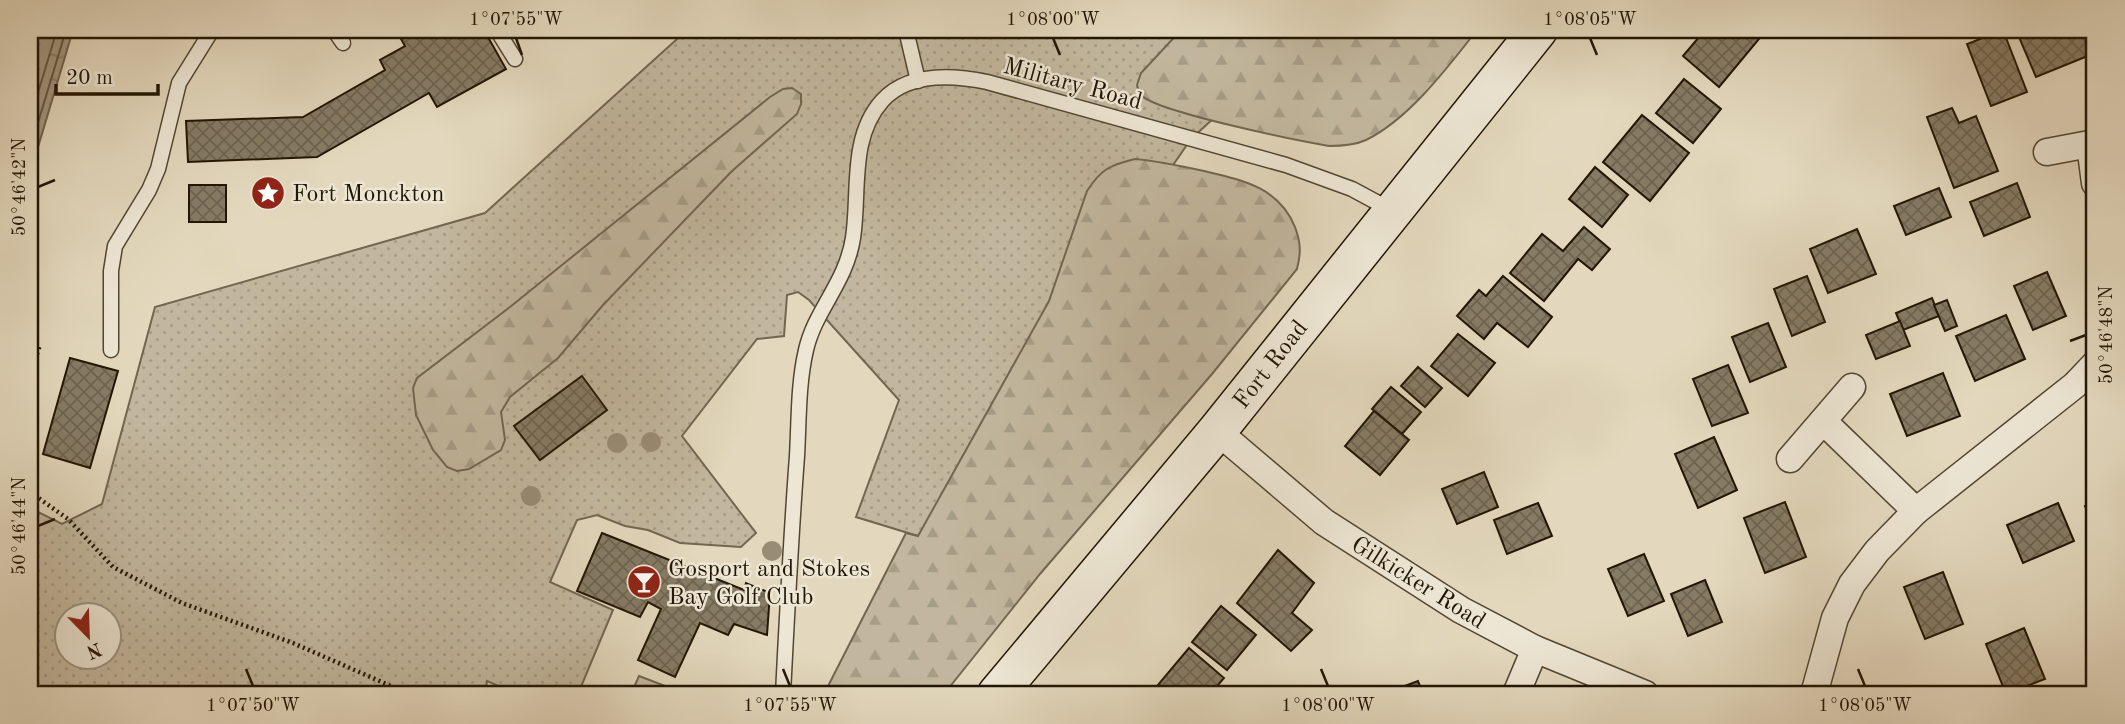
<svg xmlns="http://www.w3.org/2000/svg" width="2125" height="724" font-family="'Old Standard TT',serif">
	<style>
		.grass { fill: url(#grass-dots); stroke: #726651; stroke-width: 2; fill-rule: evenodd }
		.forest { fill: url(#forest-firs); stroke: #726651; stroke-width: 2 }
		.water { fill: url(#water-ripples); stroke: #6e634d; stroke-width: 2 }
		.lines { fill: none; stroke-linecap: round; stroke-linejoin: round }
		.shore { stroke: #625641; stroke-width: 2 }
		.building { fill: url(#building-cross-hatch); stroke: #221604; stroke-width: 2 }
		.lane-casing { stroke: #524632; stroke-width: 17 }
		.street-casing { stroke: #524632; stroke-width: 29 }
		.secondary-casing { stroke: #221604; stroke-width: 41 }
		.path { stroke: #221604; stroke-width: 4.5; stroke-dasharray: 2 3.5; stroke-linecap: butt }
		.lane { stroke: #ede6d4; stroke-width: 14 }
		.street { stroke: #ede6d4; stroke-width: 26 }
		.secondary { stroke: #ede6d4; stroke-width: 38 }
		.tree { fill: #988c75 }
		.ticks { fill: none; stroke: #221604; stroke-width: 2.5 }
		.labels { text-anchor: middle; stroke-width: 5; stroke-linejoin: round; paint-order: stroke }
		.street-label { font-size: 24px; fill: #221604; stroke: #ede6d4 }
		.poi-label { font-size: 24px; fill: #221604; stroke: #ede6d4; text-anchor: start }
		.neatline { fill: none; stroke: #221604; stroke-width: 2.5 }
		.ticks-label { font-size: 18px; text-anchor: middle; fill: #221604 }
	</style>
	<defs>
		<pattern id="grass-dots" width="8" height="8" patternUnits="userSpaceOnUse" patternTransform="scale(1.75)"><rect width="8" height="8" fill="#c2b79e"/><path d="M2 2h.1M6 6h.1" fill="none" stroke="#a69d86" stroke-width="1.8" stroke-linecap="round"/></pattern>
		<pattern id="forest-firs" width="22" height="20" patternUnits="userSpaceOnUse" patternTransform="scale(1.75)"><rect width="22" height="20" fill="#c2b79e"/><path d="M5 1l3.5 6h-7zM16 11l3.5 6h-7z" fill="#a69d86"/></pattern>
		<pattern id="water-ripples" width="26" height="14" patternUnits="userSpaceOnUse" patternTransform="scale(1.75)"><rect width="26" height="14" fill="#a1967e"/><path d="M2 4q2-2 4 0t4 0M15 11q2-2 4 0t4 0" fill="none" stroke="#837965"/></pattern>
		<pattern id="building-cross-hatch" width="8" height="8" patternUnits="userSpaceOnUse" patternTransform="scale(1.75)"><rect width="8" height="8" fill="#867b64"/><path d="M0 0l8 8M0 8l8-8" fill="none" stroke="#6d6450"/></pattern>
	</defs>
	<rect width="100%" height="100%" fill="#e3d8bd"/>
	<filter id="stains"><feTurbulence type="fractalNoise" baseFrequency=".00286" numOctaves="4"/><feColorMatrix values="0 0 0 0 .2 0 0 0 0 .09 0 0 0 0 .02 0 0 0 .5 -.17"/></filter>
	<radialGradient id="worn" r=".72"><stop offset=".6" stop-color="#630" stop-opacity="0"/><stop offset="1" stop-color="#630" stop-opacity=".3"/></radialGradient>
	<path class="grass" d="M687,30H1310L1191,139L918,536L856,517L899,400L809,300L798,292L787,295L784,336L757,339L682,436L756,533L741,547L680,543L648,530L625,526L597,515L577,520L550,582L613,610L578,694H517L487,681L485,694H30V508L62,524L102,504L155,307L485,213ZM66,616H108V658H66Z"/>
	<g class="forest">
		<path d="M1181,30H1477C1448,67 1409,119 1366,140C1355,145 1342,146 1329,146C1300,141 1156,112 1141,95C1139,93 1138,89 1137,85L1141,73Z"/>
		<path d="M792,88L801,94V104L797,114L732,171L603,305L558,358L510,397L501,412L505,440L501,450L469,469L457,471L447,467L433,450L416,415L413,388L417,378L510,307L770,97L783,89Z"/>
		<path d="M1135,159C1158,161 1181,166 1204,171C1242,180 1279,187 1295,227C1301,243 1301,253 1297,269L1212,374L1040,574L944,694H824L906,533L918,536L1049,301L1087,191C1101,169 1110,165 1135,159Z"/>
		<path d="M639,676L686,694H631Z"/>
	</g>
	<path class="water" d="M30,30H73L30,174Z"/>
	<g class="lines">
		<g class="shore">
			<path d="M30,119L57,30"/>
			<path d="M30,149L66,30"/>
		</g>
	</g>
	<g class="building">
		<path d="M396,30H484L506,69L437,107L429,93L317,157L188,162L186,121L303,117L385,70L380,60L405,46Z"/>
		<path d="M1705,30H1747L1759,39L1719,87L1683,56Z"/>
		<path d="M2003,30L2027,92L1991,106L1967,44Z"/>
		<path d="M2038,30H2091L2095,41V53L2036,77L2019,37Z"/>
		<path d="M1684,79L1721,109L1693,143L1656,113Z"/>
		<path d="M1952,108L1959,123L1976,116L1998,171L1954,188L1927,117Z"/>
		<path d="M1642,115L1689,153L1650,201L1603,162Z"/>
		<path d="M1595,167L1628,195L1602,227L1569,199Z"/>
		<path d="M2017,183L2030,217L1984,236L1970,202Z"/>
		<rect x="189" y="185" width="37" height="37"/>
		<path d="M1939,188L1951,217L1906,235L1894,206Z"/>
		<path d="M1584,227L1610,249L1592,270L1578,259L1544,301L1510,273L1542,234L1563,251Z"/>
		<path d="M1857,229L1876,274L1828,293L1810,249Z"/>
		<path d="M2047,272L2066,316L2033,330L2014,286Z"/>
		<path d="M1503,276L1552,317L1528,347L1497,323L1484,339L1457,316L1479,290L1486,296Z"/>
		<path d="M1807,276L1825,322L1792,336L1774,289Z"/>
		<path d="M1932,298L1939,316L1903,330L1896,313Z"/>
		<path d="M1947,300L1957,326L1945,331L1934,305Z"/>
		<path d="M2006,315L2025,359L1975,381L1956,336Z"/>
		<path d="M1900,321L1910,346L1876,359L1866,335Z"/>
		<path d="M1768,323L1786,367L1750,382L1732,337Z"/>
		<path d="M1458,334L1495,363L1468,396L1431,366Z"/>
		<path d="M70,358L118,371L90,468L43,454Z"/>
		<path d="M1728,365L1748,413L1712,426L1693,379Z"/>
		<path d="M1418,367L1442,388L1425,407L1401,386Z"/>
		<path d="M1943,373L1960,416L1907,436L1890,394Z"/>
		<path d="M582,376L607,410L540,460L514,426Z"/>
		<path d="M1391,387L1421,412L1402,434L1372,409Z"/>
		<path d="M1374,411L1409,440L1380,475L1345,446Z"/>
		<path d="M1714,437L1737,490L1698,508L1675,454Z"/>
		<path d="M1484,472L1498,507L1457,524L1442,489Z"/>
		<path d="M2095,501V531L2085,506Z"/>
		<path d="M1785,502L1806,557L1765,573L1744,518Z"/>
		<path d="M1538,503L1552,536L1507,554L1494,520Z"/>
		<path d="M2058,503L2074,541L2023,563L2007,525Z"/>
		<path d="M602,533L744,590L746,583L770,593L767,635L734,624L728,635L700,623L675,677L638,660L661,609L648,602L640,617L577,591Z"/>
		<path d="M1278,550L1314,583L1292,613L1312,630L1291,651L1237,603Z"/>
		<path d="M1644,554L1664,601L1628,616L1608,569Z"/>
		<path d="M1943,572L1963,624L1925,639L1904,587Z"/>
		<path d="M1705,580L1722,622L1688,636L1671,594Z"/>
		<path d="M1221,606L1256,635L1227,670L1192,642Z"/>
		<path d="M2024,628L2045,679L2006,694L1986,644Z"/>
		<path d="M1189,648L1224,678L1210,694H1167L1157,686Z"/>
		<path d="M1418,681L1423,694H1383Z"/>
	</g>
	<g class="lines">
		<g class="lane-casing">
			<g id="lane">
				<path d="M334,30L343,43"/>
				<path d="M497,30L515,59"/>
				<path d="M906,30L918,81"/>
				<path d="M111,350V271L115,246L149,190L158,169L179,83L212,30"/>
				<path d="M783,694C787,615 791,535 797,456C799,421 798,384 806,350C815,310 846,283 853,238C860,193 849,138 882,101C908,72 953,75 987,82L1286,165L1352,189L1391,210"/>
			</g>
		</g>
		<g class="street-casing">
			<g id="street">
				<path d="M2090,145L2095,183"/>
				<path d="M2047,152L2095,143"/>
				<path d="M1823,421L1916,511"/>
				<path d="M1217,431L1324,522L1461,610L1535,649L1645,694"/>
				<path d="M1790,459L1852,387"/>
				<path d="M1516,694L1535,649"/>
				<path d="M1814,694L1835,618L1852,584L1877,551L1916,511L2075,385L2095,364"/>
			</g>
		</g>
		<g class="secondary-casing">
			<path id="secondary" d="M997,694L1217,431L1538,30"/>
		</g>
		<g class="path">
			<path d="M30,375L40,345"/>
			<path d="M30,492L68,519L113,567L182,603L293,643L409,694"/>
		</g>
		<use href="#lane" class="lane"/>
		<use href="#street" class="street"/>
		<use href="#secondary" class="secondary"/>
	</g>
	<g class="tree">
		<circle cx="651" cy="442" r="10"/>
		<circle cx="617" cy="443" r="10"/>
		<circle cx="531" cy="496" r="10"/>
		<circle cx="772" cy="551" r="10"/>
	</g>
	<path class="ticks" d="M516,38L522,55M1053,38L1060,55M1590,38L1597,55M38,187L55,180M2070,341L2086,335M38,526L55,519M246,669L253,686M783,669L790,686M1321,669L1328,686M1858,669L1865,686"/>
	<defs>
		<g id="sight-disc" transform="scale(1.75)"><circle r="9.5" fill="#8f2418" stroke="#ede6d4"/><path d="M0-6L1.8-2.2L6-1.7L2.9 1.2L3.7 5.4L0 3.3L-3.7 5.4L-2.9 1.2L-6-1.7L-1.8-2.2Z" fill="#fff"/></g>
		<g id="bar-disc" transform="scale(1.75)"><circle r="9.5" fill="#8f2418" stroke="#ede6d4"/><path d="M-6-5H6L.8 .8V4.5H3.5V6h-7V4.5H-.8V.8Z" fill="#fff"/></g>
	</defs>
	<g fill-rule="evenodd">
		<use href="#sight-disc" x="268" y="193"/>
		<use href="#bar-disc" x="644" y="582"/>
	</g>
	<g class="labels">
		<g class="street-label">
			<text transform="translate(1073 83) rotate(15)" y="8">Military Road</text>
			<text transform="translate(1270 364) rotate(-52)" y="8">Fort Road</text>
			<text transform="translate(1419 582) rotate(32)" y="8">Gilkicker Road</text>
		</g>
		<g class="poi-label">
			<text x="292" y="201">Fort Monckton</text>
			<text x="668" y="576">Gosport and Stokes<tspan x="668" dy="28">Bay Golf Club</tspan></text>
		</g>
	</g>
	<rect width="2125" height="724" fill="none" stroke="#e3d8bd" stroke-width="77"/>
	<g transform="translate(88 636) rotate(157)"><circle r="33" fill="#ede6d4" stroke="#9c9381" stroke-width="2"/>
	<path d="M0-5L12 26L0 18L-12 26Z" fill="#8f2418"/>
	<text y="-10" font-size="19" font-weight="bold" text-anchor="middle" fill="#221604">N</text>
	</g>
	<path d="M56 84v10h102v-10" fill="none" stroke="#221604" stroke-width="3.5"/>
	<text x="66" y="84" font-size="21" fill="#221604" stroke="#ede6d4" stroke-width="5" paint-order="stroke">20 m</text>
	<rect x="38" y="38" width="2048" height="648" class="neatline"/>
	<g class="ticks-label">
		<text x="516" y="25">1°07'55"W</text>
		<text x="1053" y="25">1°08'00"W</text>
		<text x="1590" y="25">1°08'05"W</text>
		<text transform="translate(19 187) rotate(-90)" y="6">50°46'42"N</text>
		<text transform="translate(2106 335) rotate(-90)" y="6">50°46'48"N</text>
		<text transform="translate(19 526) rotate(-90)" y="6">50°46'44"N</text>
		<text x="253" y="711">1°07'50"W</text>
		<text x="790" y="711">1°07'55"W</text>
		<text x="1328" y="711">1°08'00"W</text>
		<text x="1865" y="711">1°08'05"W</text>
	</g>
	<rect width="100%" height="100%" filter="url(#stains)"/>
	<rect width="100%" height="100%" fill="url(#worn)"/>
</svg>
